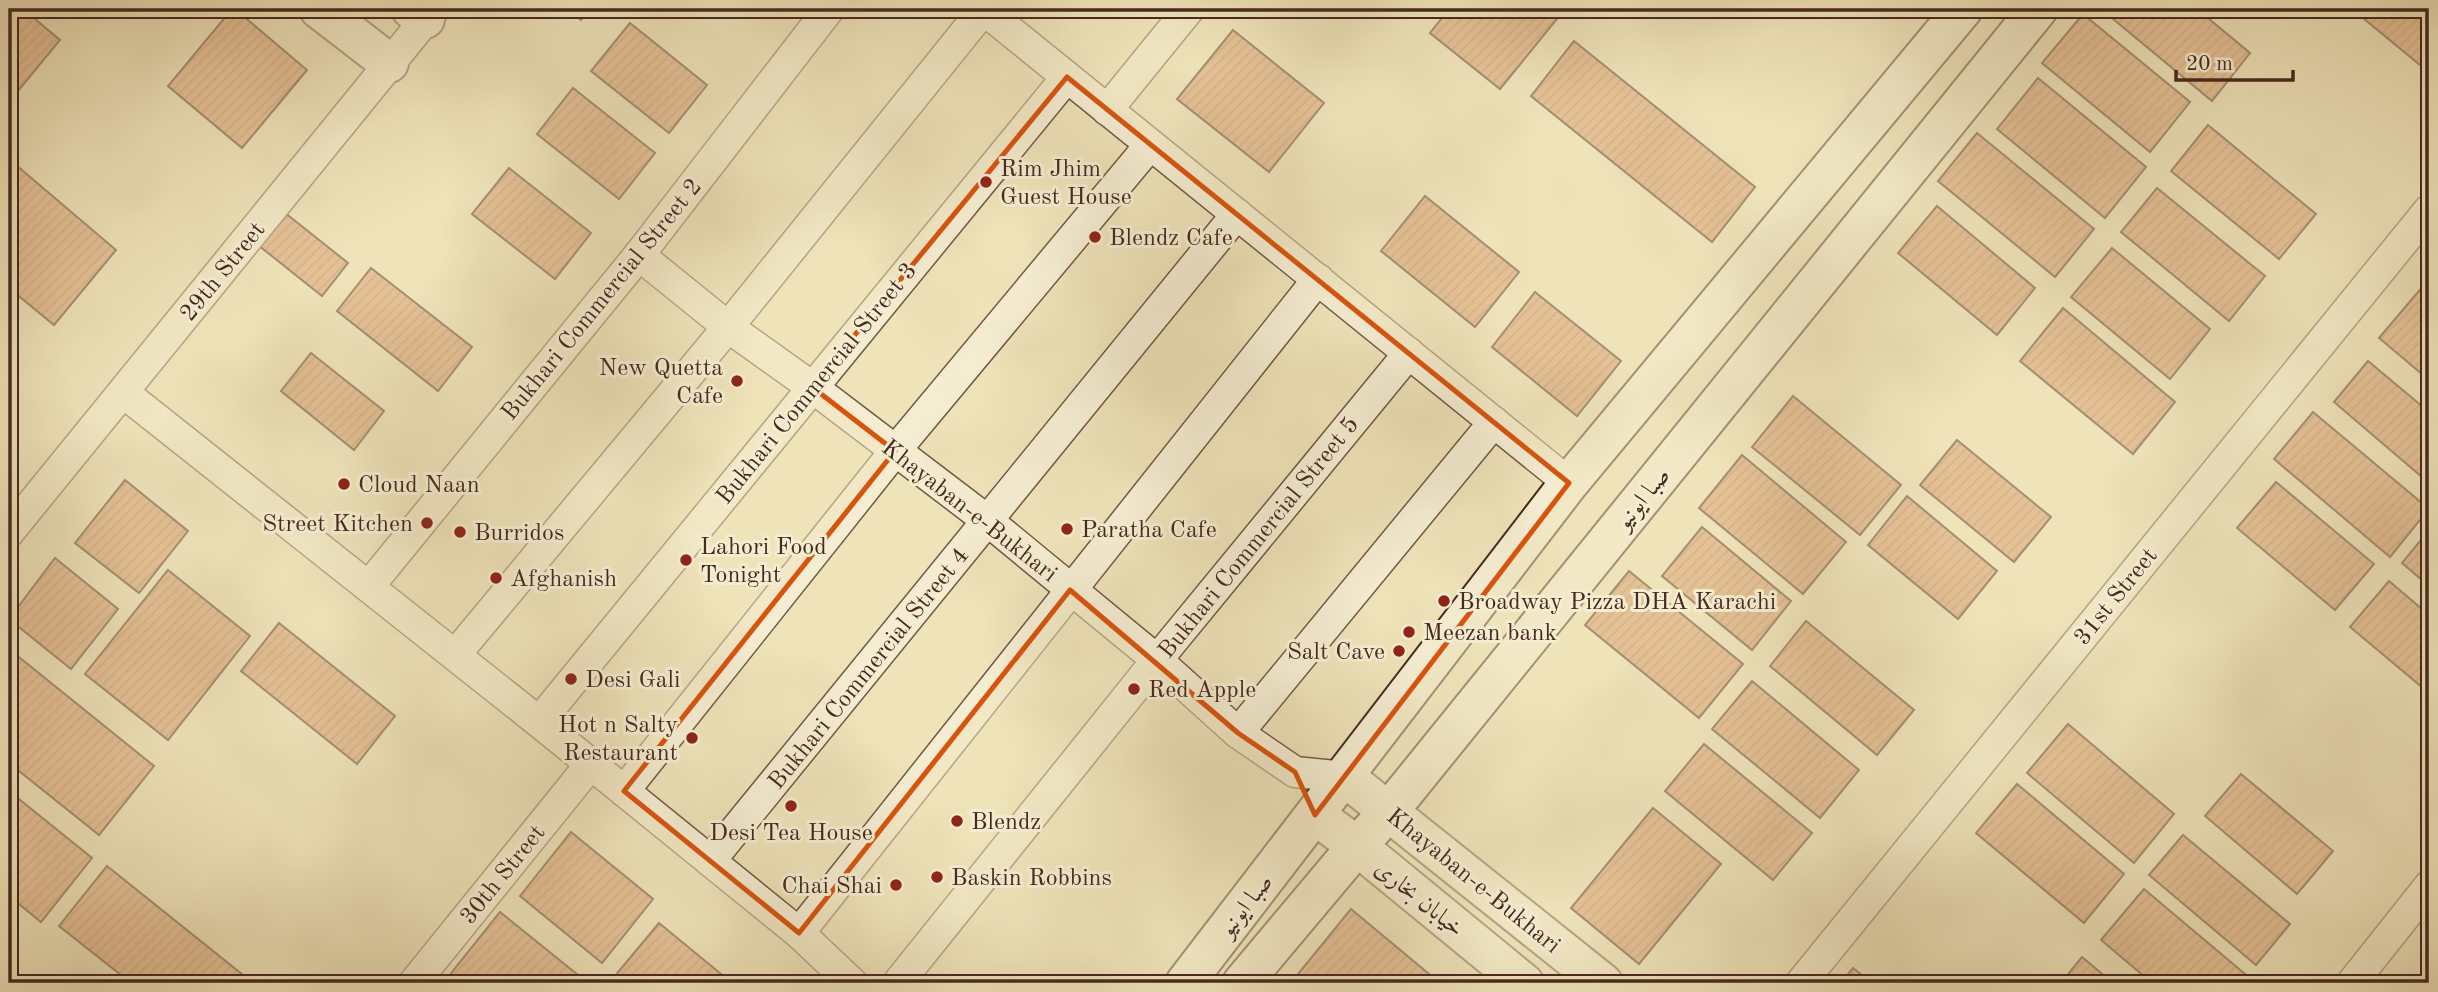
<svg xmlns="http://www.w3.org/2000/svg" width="2438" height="992" font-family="'Old Standard TT',Amiri,serif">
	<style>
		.building { fill: url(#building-hatch); stroke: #49291e; stroke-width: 2 }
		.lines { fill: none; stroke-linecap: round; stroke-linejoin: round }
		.minor-casing { stroke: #725845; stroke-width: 33 }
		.tertiary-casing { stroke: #725845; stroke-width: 42 }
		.secondary-casing { stroke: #49291e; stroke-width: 42 }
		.minor { stroke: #f5edd2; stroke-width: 30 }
		.tertiary { stroke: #f5edd2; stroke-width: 38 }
		.secondary { stroke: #f5edd2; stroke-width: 38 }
		.marked { fill: none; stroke: #d8540e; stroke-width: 5; stroke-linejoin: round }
		.poi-dot { fill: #8f2418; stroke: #f5edd2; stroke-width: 2.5 }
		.labels { text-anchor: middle; stroke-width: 6; stroke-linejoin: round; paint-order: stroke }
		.poi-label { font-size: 24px; fill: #49291e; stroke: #f5edd2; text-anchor: start }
		.street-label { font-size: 24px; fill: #49291e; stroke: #f5edd2 }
	</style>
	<defs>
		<pattern id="building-hatch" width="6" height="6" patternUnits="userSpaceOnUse" patternTransform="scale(1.75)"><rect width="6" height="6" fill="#db986b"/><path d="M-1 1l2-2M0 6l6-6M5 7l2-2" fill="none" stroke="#b47c57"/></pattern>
	</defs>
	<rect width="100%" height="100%" fill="#efe3ba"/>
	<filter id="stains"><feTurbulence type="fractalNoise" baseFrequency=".00286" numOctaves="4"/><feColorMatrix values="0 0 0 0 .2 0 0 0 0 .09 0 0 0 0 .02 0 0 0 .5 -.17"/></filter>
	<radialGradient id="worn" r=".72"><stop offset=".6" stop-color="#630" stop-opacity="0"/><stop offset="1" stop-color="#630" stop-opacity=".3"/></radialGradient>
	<g class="building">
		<path d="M9,9H23L60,40L9,102Z"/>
		<path d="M232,9H235L307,70L242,148L168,86Z"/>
		<path d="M566,9H589L581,20Z"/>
		<path d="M1449,9H1544L1557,19L1500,89L1430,33Z"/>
		<path d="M2101,9H2197L2250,53L2212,101Z"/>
		<path d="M2352,9H2429V53L2420,65Z"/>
		<path d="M2083,14L2190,102L2150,152L2042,63Z"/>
		<path d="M630,23L707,85L669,133L591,71Z"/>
		<path d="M1233,30L1324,103L1269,172L1177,99Z"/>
		<path d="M1574,41L1755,187L1712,242L1531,96Z"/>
		<path d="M2038,78L2146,167L2105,218L1997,129Z"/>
		<path d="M573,88L655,153L619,199L537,134Z"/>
		<path d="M2208,125L2316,214L2279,259L2171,171Z"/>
		<path d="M1977,133L2094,229L2055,277L1938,181Z"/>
		<path d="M9,159L116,250L54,325L9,288Z"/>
		<path d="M509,168L591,233L555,279L472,214Z"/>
		<path d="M2157,188L2265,276L2229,321L2121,232Z"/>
		<path d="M1425,196L1519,272L1475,327L1381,251Z"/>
		<path d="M1937,206L2035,288L1997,335L1898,253Z"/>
		<path d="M284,212L348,263L322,296L258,245Z"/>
		<path d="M2112,248L2210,329L2170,379L2071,297Z"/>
		<path d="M371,268L472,347L438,391L337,311Z"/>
		<path d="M2424,285L2429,290V380L2379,338Z"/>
		<path d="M1535,292L1621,361L1577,416L1492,347Z"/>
		<path d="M2063,308L2175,402L2133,454L2020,361Z"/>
		<path d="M311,353L384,411L354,450L281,391Z"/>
		<path d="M2368,361L2429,412V483L2334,402Z"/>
		<path d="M1793,396L1901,485L1860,535L1752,447Z"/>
		<path d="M2313,412L2429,509L2390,557L2274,459Z"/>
		<path d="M1957,440L2051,517L2014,562L1920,485Z"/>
		<path d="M1742,455L1846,542L1803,594L1699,508Z"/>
		<path d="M125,480L188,531L139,593L75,543Z"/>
		<path d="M2276,482L2374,564L2335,610L2237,528Z"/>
		<path d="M1907,496L1997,571L1958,619L1868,545Z"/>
		<path d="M1702,527L1791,601L1752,650L1662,576Z"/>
		<path d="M2429,530V586L2402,563Z"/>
		<path d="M55,558L118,609L71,669L9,619Z"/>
		<path d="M168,570L250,636L168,740L85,674Z"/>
		<path d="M1629,571L1743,664L1699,718L1585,625Z"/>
		<path d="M2389,581L2429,615V693L2350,627Z"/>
		<path d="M1806,621L1914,710L1877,755L1770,666Z"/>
		<path d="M279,623L395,716L357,764L241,671Z"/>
		<path d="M9,649L154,766L99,835L9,763Z"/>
		<path d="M1752,681L1859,770L1820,818L1712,729Z"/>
		<path d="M2068,724L2174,814L2134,863L2027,773Z"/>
		<path d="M1704,744L1812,833L1773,880L1665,791Z"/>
		<path d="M2241,774L2333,851L2297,894L2205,816Z"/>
		<path d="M2017,784L2124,874L2084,923L1976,833Z"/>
		<path d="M9,791L92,858L41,922L9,896Z"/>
		<path d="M1653,808L1721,864L1639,964L1571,908Z"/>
		<path d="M571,832L653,899L602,963L520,896Z"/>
		<path d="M2183,835L2290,924L2256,965L2149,875Z"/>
		<path d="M107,866L243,975L237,983H131L59,926Z"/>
		<path d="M2144,889L2251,979L2247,983H2152L2101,940Z"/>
		<path d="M1351,909L1429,974L1422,983H1310L1298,974Z"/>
		<path d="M500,912L588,983H456L448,977Z"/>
		<path d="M659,923L732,983H609Z"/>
		<path d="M2082,957L2113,983H2061Z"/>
		<path d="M1853,968L1872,983H1841Z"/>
	</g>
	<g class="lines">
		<g class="minor-casing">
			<g id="minor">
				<path d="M983,9L1569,483"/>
				<path d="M1107,110L1189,9"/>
				<path d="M639,255L728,327L812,387L988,521L1157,660L1238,733L1295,772L1345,777"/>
				<path d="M124,393L539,722L799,933L852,983"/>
				<path d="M9,532L434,9"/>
				<path d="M369,586L639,255L829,9"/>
				<path d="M455,655L728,327L984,9"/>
				<path d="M539,722L1067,77"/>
				<path d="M1238,733L1494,422"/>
				<path d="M624,791L895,451L1150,145"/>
				<path d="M710,861L1237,214"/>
				<path d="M799,933L1318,279"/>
				<path d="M414,983L590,765"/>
				<path d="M898,983L1157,660L1409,353"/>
				<path d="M1801,983L2429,210"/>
				<path d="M2352,983L2429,886"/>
			</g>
		</g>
		<g class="tertiary-casing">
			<g id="tertiary">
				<path d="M319,9L389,63"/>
				<path d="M411,9L425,19"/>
				<path d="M1345,777L1603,983"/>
				<path d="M1315,815L1357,846L1524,983"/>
			</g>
		</g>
		<g class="secondary-casing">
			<g id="secondary">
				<path d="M1185,983L1569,483L1963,9"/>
				<path d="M1242,983L1357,846L1389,811L2038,9"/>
			</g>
		</g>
		<use href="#minor" class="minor"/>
		<use href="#tertiary" class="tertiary"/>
		<use href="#secondary" class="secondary"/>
	</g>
	<path d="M0 0H2438V992H0ZM1067,77L1569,483L1315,815L1295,772L1238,733L1070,590L799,933L624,791L895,451L812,387Z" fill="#efe3ba" fill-opacity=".55" fill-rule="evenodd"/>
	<path class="marked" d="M1067,77L1569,483L1315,815L1295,772L1238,733L1070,590L799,933L624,791L895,451L812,387Z"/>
	<g class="poi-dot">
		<circle cx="986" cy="182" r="7"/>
		<circle cx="1095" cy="237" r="7"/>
		<circle cx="737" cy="381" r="7"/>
		<circle cx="344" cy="484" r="7"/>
		<circle cx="427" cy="523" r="7"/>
		<circle cx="1067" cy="529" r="7"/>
		<circle cx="460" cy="532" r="7"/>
		<circle cx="686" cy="560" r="7"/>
		<circle cx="496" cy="578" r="7"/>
		<circle cx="1444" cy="601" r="7"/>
		<circle cx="1409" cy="632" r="7"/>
		<circle cx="1399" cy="651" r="7"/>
		<circle cx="571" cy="679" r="7"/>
		<circle cx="1134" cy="689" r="7"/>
		<circle cx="692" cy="738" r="7"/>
		<circle cx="791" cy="806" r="7"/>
		<circle cx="957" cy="821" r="7"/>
		<circle cx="937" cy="877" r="7"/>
		<circle cx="896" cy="885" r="7"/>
	</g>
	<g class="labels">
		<g class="poi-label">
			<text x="1000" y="176">Rim Jhim<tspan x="1000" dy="28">Guest House</tspan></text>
			<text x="1109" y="245">Blendz Cafe</text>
			<text x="723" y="375" text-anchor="end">New Quetta<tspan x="723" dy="28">Cafe</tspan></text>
			<text x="358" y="492">Cloud Naan</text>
			<text x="413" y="531" text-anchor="end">Street Kitchen</text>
			<text x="1081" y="537">Paratha Cafe</text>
			<text x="474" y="540">Burridos</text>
			<text x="700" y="554">Lahori Food<tspan x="700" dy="28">Tonight</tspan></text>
			<text x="510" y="586">Afghanish</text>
			<text x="1458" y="609">Broadway Pizza DHA Karachi</text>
			<text x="1423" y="640">Meezan bank</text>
			<text x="1385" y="659" text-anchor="end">Salt Cave</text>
			<text x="585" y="687">Desi Gali</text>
			<text x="1148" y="697">Red Apple</text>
			<text x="678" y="732" text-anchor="end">Hot n Salty<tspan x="678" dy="28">Restaurant</tspan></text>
			<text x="971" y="829">Blendz</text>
			<text x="791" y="840" text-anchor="middle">Desi Tea House</text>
			<text x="951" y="885">Baskin Robbins</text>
			<text x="882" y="893" text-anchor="end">Chai Shai</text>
		</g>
		<g class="street-label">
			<text transform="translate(222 271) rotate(-51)" y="8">29th Street</text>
			<text transform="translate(601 299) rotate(-51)" y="8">Bukhari Commercial Street 2</text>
			<text transform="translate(816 383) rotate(-51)" y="8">Bukhari Commercial Street 3</text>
			<text transform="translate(1642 498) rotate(-51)" y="8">صبا ایونیو</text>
			<text transform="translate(970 510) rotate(38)" y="8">Khayaban-e-Bukhari</text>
			<text transform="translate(1258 537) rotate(-51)" y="8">Bukhari Commercial Street 5</text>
			<text transform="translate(2115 596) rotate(-51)" y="8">31st Street</text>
			<text transform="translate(868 668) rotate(-51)" y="8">Bukhari Commercial Street 4</text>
			<text transform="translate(502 874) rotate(-51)" y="8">30th Street</text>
			<text transform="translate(1474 880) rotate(39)" y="8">Khayaban-e-Bukhari</text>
			<text transform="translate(1420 898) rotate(39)" y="8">خیابان بخاری</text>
			<text transform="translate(1245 905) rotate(-52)" y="8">صبا ایونیو</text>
		</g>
	</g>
	<rect width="2438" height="992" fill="none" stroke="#efe3ba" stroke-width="35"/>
	<rect x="10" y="10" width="2417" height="971" fill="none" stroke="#49291e" stroke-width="3.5"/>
	<rect x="18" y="18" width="2403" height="957" fill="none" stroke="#49291e" stroke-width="2"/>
	<path d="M2176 70v10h117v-10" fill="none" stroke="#49291e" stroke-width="3.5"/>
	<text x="2186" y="70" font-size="21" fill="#49291e" stroke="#f5edd2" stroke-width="5" paint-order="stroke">20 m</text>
	<rect width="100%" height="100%" filter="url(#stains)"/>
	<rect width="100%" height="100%" fill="url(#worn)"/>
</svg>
